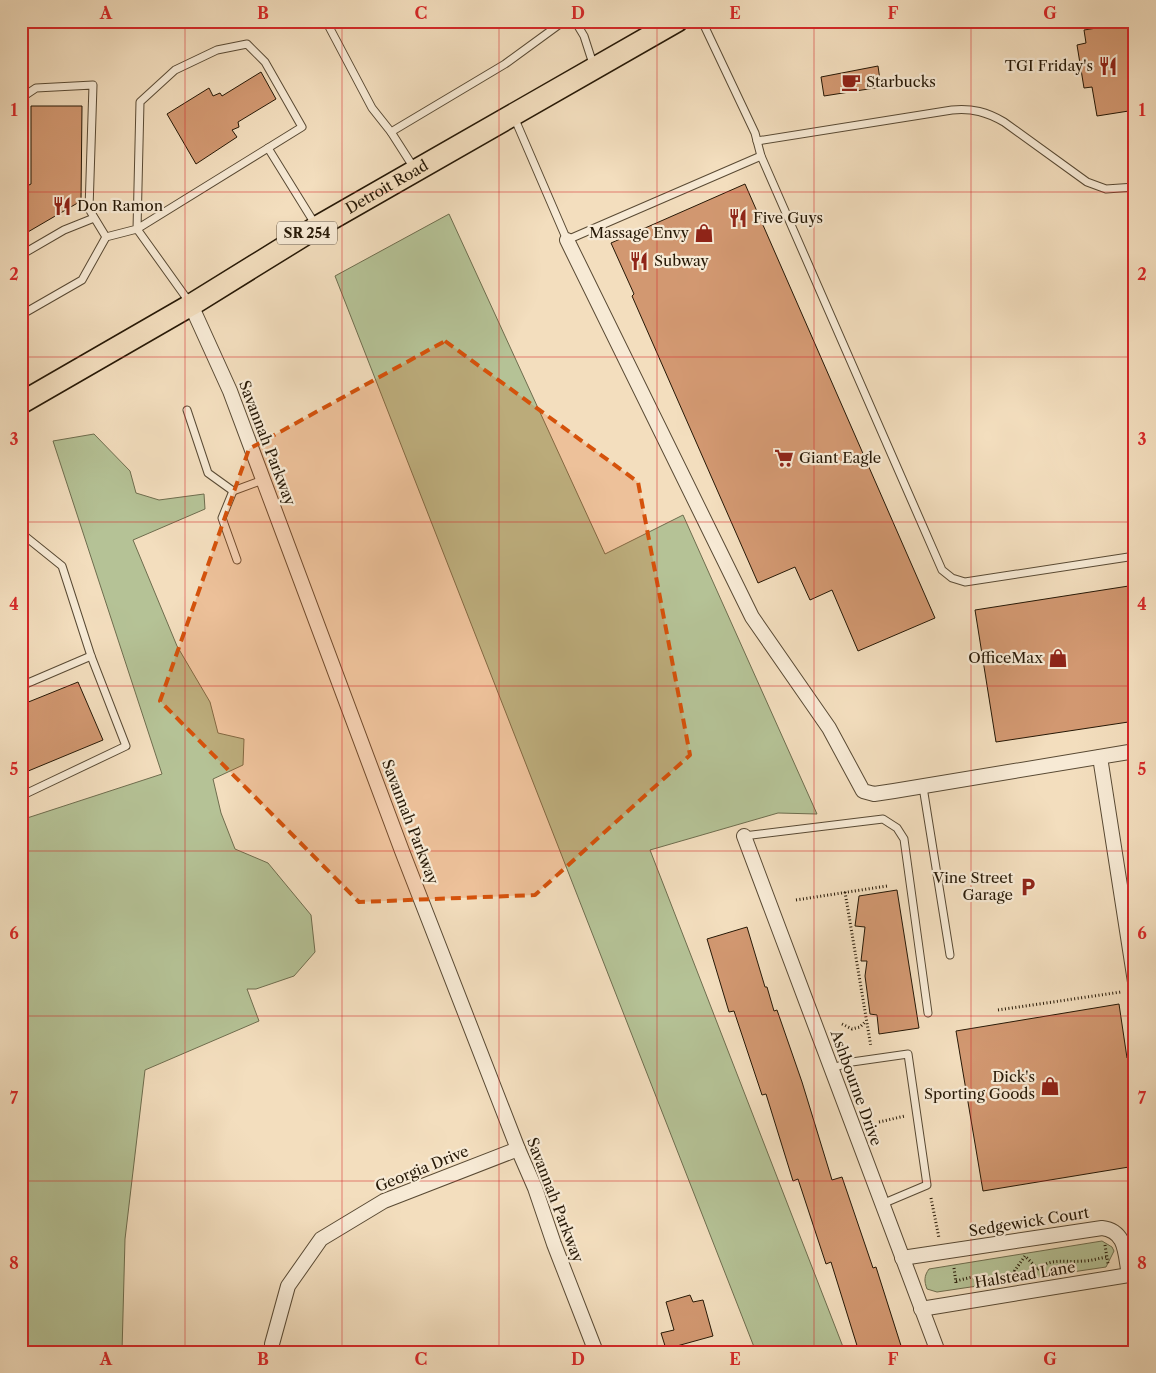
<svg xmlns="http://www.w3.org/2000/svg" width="1156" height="1373" font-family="'Libre Caslon Text',serif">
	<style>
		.green { fill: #b5c296; stroke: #6e6d4e }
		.building { fill: #d29871; stroke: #261806 }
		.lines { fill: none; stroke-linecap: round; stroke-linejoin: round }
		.lane-casing { stroke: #594a34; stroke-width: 9 }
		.street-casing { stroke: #594a34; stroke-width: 16 }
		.primary-casing { stroke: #261806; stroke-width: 24 }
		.path { stroke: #261806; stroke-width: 3; stroke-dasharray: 1 2.5; stroke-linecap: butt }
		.lane { stroke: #f7ead5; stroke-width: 7 }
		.street { stroke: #f7ead5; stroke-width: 14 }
		.primary { stroke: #f3debe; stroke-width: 21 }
		.marked { fill: #d5520b; fill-opacity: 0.2; stroke: #d5520b; stroke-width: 4; stroke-dasharray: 10 6; stroke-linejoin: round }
		.grid { fill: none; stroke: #d62828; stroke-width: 1; stroke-opacity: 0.55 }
		.labels { text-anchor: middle; stroke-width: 4.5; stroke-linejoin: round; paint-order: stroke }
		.shield { fill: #f7ead5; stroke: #655744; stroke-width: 1 }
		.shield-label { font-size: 14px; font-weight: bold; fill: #261806 }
		.poi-label { font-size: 15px; fill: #261806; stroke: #f7ead5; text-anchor: end }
		.street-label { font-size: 15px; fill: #261806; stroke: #f7ead5 }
		.neatline { fill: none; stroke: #d62828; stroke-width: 2 }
		.grid-label { font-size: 16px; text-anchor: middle; font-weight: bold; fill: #d62828 }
	</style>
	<rect width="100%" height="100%" fill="#f3debe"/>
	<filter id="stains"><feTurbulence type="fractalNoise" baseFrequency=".004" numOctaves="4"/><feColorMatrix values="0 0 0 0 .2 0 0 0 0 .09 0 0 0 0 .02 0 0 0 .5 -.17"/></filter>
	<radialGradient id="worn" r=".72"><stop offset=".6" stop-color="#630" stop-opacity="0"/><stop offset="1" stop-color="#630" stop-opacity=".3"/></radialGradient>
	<g class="green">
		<path d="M449,214L605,554L683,515L817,814L778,813L650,850L845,1352H756L335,276Z"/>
		<path d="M94,434L130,471L136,493L159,500L204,494L205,509L133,540L177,646L210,702L218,733L244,739L243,765L213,779L221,813L235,849L268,863L311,915L315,952L294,976L256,989H247L259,1021L145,1070L125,1239L122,1352H21V820L162,774L53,441Z"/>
		<path d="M1102,1241L1112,1247L1114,1251L1106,1267L937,1292L927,1289C924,1281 924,1276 929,1269Z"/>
	</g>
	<g class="building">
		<path d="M1135,22V110L1097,116L1092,87L1084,88L1077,45L1086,43L1084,30Z"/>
		<path d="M878,66L881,87L824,96L821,77Z"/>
		<path d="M261,72L276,99L238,122L239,127L232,130L237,137L196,164L167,114L209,88L213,96L220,93L222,96Z"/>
		<path d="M31,106H82L81,201L21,236V189L31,184Z"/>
		<path d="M745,184L935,618L858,651L832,590L810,600L795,567L758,583L632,296L634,294L611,243Z"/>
		<path d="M1135,585V651H1133L1135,721L996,742L975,610Z"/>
		<path d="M78,682L103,740L21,774V705Z"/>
		<path d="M897,890L919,1028L879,1034L877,1015L870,1014L865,976L867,961H861L865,927L855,926L859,896Z"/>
		<path d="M747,927L765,987H767L774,1011L777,1010L802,1082L832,1180L842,1177L873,1268L876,1267L903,1352H859L831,1262L826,1264L798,1179L793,1181L766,1094L762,1095L734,1011L729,1012L707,939Z"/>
		<path d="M1119,1004L1127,1058L1135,1057V1166L983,1191L956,1031Z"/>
		<path d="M690,1295L693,1302L703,1300L713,1336L666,1349L661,1333L674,1330L666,1302Z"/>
	</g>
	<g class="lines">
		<g class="lane-casing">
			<g id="lane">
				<path d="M326,21L372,108L391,132L505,64L564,21"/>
				<path d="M575,21L584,36L594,67"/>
				<path d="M702,21L755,133L761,156L942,570L952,578L965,582L1135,556"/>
				<path d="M21,98L36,88L93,85L89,209L106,237"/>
				<path d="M514,117L567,240L761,156"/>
				<path d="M391,132L414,168"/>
				<path d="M757,141L952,110C972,108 987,112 1004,122L1087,182L1106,189L1135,187"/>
				<path d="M268,148L315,224"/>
				<path d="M21,168V175"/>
				<path d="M21,255L64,230L94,218"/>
				<path d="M21,315L82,280L106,237L137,229L302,127L265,62L247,44L217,50L175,70L140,102L137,229L190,303"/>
				<path d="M187,410L208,473L233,491L263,480"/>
				<path d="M233,491L222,518L237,560"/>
				<path d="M21,533L62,566L91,656L126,746L21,796"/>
				<path d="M21,686L91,656"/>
				<path d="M923,787L950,955"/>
				<path d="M744,836L883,819L897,828L904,839L928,1013"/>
				<path d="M832,1068L852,1062L908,1054L927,1185L882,1204"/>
			</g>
		</g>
		<g class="street-casing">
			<g id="street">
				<path d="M567,240L752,617L829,728L863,791L874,794L894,791L1135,751"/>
				<path d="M191,305L230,391L402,851L518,1149L535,1188L554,1244L596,1352"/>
				<path d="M1100,757L1135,982"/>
				<path d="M744,836L938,1352"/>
				<path d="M902,1258L1102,1228C1127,1231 1125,1255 1129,1275"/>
				<path d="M921,1309L1135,1274"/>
				<path d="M272,1352V1344L288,1286L321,1239L384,1201L518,1149"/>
			</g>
		</g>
		<g class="primary-casing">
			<g id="primary">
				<path id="s1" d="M21,403L191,305L317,227L677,21"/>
			</g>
		</g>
		<g class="path">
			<path d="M845,892L871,1047"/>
			<path d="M796,900L887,886"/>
			<path d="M998,1010L1121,992"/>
			<path d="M842,1024L852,1029L860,1027L866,1021"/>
			<path d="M879,1122L905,1116"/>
			<path d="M931,1198L939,1238"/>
			<path d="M1105,1245L1108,1264"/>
			<path d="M954,1268L956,1283"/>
			<path d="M1014,1271L1021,1277"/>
			<path d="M1033,1275C1046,1256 1064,1263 1083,1261C1091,1261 1099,1258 1107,1257"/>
			<path d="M1003,1278L1011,1276L1025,1256L1037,1268"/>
			<path d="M956,1281L972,1277L992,1281"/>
		</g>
		<use href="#lane" class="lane"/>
		<use href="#street" class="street"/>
		<use href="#primary" class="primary"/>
	</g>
	<path class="marked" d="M445,341L638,482L690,755L535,895L359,902L160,701L249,449Z"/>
	<path class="grid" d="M185,21V1352M342,21V1352M499,21V1352M657,21V1352M814,21V1352M971,21V1352M21,192H1135M21,357H1135M21,522H1135M21,686H1135M21,851H1135M21,1016H1135M21,1181H1135"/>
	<defs>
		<g id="restaurant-bare" transform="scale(1.5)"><path d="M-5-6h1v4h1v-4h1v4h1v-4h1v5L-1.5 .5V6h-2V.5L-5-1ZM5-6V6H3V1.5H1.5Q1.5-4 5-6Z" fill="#8f2418" stroke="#f7ead5" stroke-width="2.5" paint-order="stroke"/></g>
		<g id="cafe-bare" transform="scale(1.5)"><path d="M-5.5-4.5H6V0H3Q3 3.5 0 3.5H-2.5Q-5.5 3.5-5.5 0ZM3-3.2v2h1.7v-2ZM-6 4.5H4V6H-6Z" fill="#8f2418" stroke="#f7ead5" stroke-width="2.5" paint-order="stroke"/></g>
		<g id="shop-bare" transform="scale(1.5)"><path d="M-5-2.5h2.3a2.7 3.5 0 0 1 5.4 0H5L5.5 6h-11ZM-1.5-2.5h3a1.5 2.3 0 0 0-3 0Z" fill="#8f2418" stroke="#f7ead5" stroke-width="2.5" paint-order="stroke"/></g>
		<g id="supermarket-bare" transform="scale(1.5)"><path d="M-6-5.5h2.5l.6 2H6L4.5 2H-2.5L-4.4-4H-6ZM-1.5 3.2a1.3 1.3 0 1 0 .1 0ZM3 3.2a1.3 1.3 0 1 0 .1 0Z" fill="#8f2418" stroke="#f7ead5" stroke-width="2.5" paint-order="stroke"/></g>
		<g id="parking-bare" transform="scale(1.5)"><path d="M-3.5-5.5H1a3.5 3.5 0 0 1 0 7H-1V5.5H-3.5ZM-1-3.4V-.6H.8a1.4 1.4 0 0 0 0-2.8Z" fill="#8f2418" stroke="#f7ead5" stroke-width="2.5" paint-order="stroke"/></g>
	</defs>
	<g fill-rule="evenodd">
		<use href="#restaurant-bare" x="1108" y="66"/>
		<use href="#cafe-bare" x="851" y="82"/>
		<use href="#restaurant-bare" x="62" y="206"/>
		<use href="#restaurant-bare" x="738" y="218"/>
		<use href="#shop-bare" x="704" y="233"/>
		<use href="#restaurant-bare" x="639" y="261"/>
		<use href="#supermarket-bare" x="784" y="458"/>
		<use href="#shop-bare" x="1058" y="658"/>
		<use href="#parking-bare" x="1028" y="887"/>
		<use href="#shop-bare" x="1050" y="1086"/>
	</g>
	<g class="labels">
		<rect class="shield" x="277" y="221.5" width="60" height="23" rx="4"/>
		<g class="shield-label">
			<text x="307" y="238">SR 254</text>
		</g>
		<g class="poi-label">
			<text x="1093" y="71">TGI Friday's</text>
			<text x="866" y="87" text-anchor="start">Starbucks</text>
			<text x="77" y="211" text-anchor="start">Don Ramon</text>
			<text x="753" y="223" text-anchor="start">Five Guys</text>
			<text x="689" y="238">Massage Envy</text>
			<text x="654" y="266" text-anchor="start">Subway</text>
			<text x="799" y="463" text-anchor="start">Giant Eagle</text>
			<text x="1043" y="663">OfficeMax</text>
			<text x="1013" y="883">Vine Street<tspan x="1013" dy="17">Garage</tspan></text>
			<text x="1035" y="1082">Dick's<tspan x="1035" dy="17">Sporting Goods</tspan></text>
		</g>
		<g class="street-label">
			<text dy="5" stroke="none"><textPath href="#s1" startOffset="425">Detroit Road</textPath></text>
			<text transform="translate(267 443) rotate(69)" y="5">Savannah Parkway</text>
			<text transform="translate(410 822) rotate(69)" y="5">Savannah Parkway</text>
			<text transform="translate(856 1088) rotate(70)" y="5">Ashbourne Drive</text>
			<text transform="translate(422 1169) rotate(-22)" y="5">Georgia Drive</text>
			<text transform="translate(555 1200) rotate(69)" y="5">Savannah Parkway</text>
			<text transform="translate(1029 1222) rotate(-9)" y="5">Sedgewick Court</text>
			<text transform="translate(1025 1275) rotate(-9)" y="5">Halstead Lane</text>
		</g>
	</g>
	<rect width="1156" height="1373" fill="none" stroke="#f3debe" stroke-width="55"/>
	<rect x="28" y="28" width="1100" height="1318" class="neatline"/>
	<g class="grid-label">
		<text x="106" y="19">A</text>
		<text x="263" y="19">B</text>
		<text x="421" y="19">C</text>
		<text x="578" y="19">D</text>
		<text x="735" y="19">E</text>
		<text x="893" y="19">F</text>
		<text x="1050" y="19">G</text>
		<text x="14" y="116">1</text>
		<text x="1142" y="116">1</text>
		<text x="14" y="280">2</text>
		<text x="1142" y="280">2</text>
		<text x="14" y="445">3</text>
		<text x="1142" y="445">3</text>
		<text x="14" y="610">4</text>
		<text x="1142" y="610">4</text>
		<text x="14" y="775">5</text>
		<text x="1142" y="775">5</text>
		<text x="14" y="939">6</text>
		<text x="1142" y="939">6</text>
		<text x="14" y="1104">7</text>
		<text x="1142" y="1104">7</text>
		<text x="14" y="1269">8</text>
		<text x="1142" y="1269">8</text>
		<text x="106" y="1365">A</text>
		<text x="263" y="1365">B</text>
		<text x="421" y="1365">C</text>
		<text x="578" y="1365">D</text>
		<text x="735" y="1365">E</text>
		<text x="893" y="1365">F</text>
		<text x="1050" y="1365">G</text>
	</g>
	<rect width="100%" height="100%" filter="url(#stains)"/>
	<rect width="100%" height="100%" fill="url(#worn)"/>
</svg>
